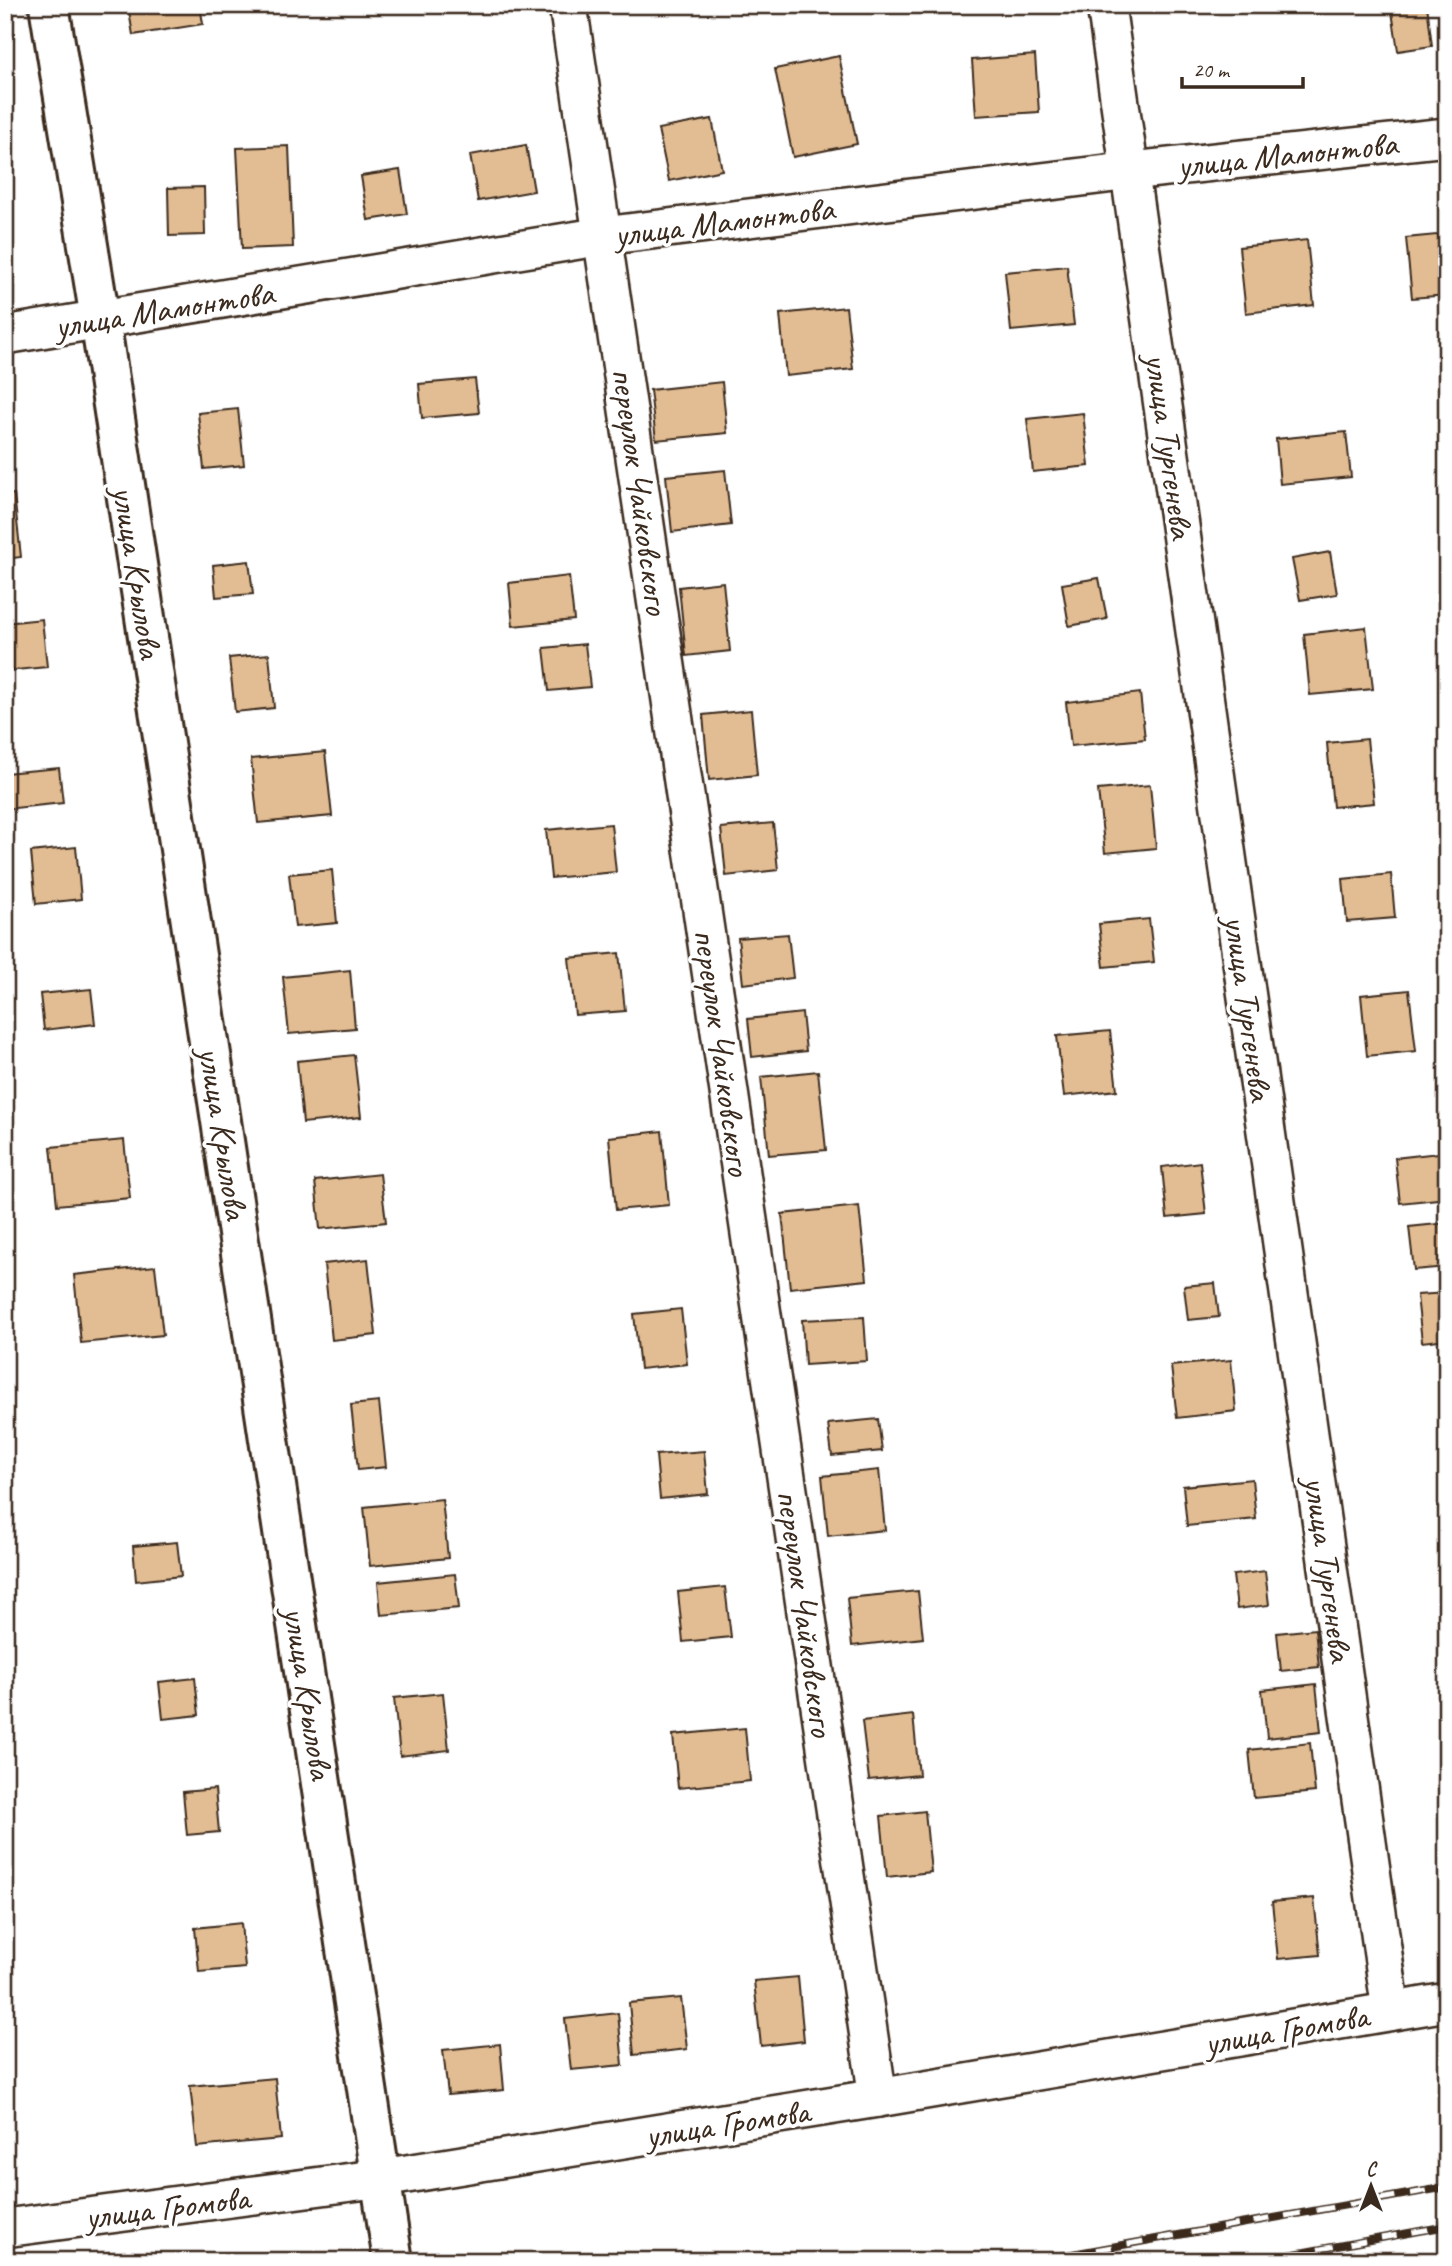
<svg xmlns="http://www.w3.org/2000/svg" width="1452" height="2266" font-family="Caveat,sans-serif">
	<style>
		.building { fill: #e2bd93; stroke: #3b2a1e; stroke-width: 2 }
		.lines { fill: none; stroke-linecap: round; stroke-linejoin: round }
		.street-casing { stroke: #3b2a1e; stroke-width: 42 }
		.secondary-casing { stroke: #3b2a1e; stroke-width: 44 }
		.street { stroke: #fff; stroke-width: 37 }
		.secondary { stroke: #fff; stroke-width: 38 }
		.rail-casing { stroke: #3b2a1e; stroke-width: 8 }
		.rail { stroke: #fff; stroke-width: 5; stroke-dasharray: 16; stroke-linecap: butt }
		.labels { text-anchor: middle; stroke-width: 7; stroke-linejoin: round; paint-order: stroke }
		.street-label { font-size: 35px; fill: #3b2a1e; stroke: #fff }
	</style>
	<rect width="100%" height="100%" fill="#fff"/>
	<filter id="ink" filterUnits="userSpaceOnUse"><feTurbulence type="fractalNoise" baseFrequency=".0143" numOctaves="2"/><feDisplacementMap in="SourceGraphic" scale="14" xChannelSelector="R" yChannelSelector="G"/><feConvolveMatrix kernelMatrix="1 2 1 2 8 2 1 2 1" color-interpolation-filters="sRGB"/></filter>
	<g filter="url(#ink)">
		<g class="building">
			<path d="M128,5H200L203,24L133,35Z"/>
			<path d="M1391,5H1427L1432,46L1398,51Z"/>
			<path d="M1035,55L1039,112L976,116L972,60Z"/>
			<path d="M839,56L857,144L793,157L775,69Z"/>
			<path d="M712,119L722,170L669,181L658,129Z"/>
			<path d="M526,145L534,191L478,201L470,155Z"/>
			<path d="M289,146L293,247L242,249L237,148Z"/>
			<path d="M400,170L407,214L368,220L361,176Z"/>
			<path d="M204,187L205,235L169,236L168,188Z"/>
			<path d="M1447,234V295L1412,298L1406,238Z"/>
			<path d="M1307,240L1314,305L1246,313L1239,247Z"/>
			<path d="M1067,266L1074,325L1011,331L1005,272Z"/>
			<path d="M846,307L853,369L786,376L780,314Z"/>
			<path d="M475,379L479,413L422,418L419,384Z"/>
			<path d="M722,382L727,433L656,440L650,390Z"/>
			<path d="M238,409L244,465L204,469L198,413Z"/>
			<path d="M1083,413L1089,466L1033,472L1027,419Z"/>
			<path d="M1346,432L1351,477L1280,484L1276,439Z"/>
			<path d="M725,470L731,525L672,532L666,476Z"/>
			<path d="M14,494L21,557L5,559V495Z"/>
			<path d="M1330,552L1337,594L1300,600L1292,559Z"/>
			<path d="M249,561L253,594L216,597L213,565Z"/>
			<path d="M569,576L574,620L513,626L509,583Z"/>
			<path d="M1099,578L1107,619L1069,626L1062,584Z"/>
			<path d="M723,582L730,651L686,656L679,587Z"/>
			<path d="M42,619L47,667L5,671V623Z"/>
			<path d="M1366,627L1373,689L1310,695L1304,634Z"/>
			<path d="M585,644L590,687L549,691L544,648Z"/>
			<path d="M269,654L274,708L235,712L229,658Z"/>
			<path d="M1140,693L1145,739L1071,746L1066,702Z"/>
			<path d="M751,710L757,775L709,780L703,715Z"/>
			<path d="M1367,739L1374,803L1333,807L1327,743Z"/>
			<path d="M325,752L332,816L258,823L251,759Z"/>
			<path d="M59,768L63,803L5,809V773Z"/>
			<path d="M1150,785L1156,848L1105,853L1098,790Z"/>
			<path d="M773,823L778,870L726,876L721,828Z"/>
			<path d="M611,824L616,872L551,878L546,830Z"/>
			<path d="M76,847L81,899L36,904L31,852Z"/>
			<path d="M332,870L337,923L295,927L289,874Z"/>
			<path d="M1391,874L1395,918L1347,922L1343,879Z"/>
			<path d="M1149,919L1154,962L1104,967L1099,924Z"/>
			<path d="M788,934L793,978L743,984L738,938Z"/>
			<path d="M619,953L625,1011L575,1015L569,958Z"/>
			<path d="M350,970L355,1028L289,1034L283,977Z"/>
			<path d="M91,989L95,1024L44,1030L40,994Z"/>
			<path d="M1409,990L1416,1051L1367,1056L1361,995Z"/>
			<path d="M802,1013L806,1051L752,1057L748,1019Z"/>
			<path d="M1110,1031L1117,1090L1064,1096L1057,1036Z"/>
			<path d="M354,1055L361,1117L303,1123L297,1061Z"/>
			<path d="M818,1071L826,1150L769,1155L761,1077Z"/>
			<path d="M662,1131L669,1205L616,1210L609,1137Z"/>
			<path d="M124,1140L130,1198L57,1205L51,1147Z"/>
			<path d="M1447,1152V1198L1400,1203L1395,1158Z"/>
			<path d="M1200,1162L1206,1214L1167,1218L1162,1167Z"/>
			<path d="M380,1174L386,1222L320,1229L315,1181Z"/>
			<path d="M859,1206L867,1280L790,1288L782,1214Z"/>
			<path d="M1447,1223V1267L1414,1270L1409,1227Z"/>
			<path d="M368,1259L376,1335L332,1340L324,1264Z"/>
			<path d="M155,1266L163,1335L81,1343L74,1275Z"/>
			<path d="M1215,1283L1219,1317L1188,1320L1184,1286Z"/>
			<path d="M1447,1293V1339L1422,1342L1417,1295Z"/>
			<path d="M681,1309L687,1364L640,1369L634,1314Z"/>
			<path d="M864,1317L867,1361L805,1365L802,1320Z"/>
			<path d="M1231,1360L1236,1411L1177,1418L1171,1366Z"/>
			<path d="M379,1402L386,1467L358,1470L351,1405Z"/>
			<path d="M878,1419L882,1451L832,1456L828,1424Z"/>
			<path d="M704,1451L708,1494L660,1499L656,1455Z"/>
			<path d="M879,1470L885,1530L828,1536L822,1476Z"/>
			<path d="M1252,1479L1256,1519L1187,1526L1183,1486Z"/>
			<path d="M442,1499L448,1558L370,1566L364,1507Z"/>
			<path d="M177,1542L181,1576L136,1581L133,1546Z"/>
			<path d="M1265,1571L1269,1605L1237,1609L1233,1575Z"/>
			<path d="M455,1574L459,1608L381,1615L378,1582Z"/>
			<path d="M725,1587L731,1637L683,1642L678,1592Z"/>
			<path d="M918,1591L923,1638L852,1646L847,1598Z"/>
			<path d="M1315,1629L1319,1667L1281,1671L1277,1633Z"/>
			<path d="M195,1678L199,1715L163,1719L159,1682Z"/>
			<path d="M1316,1684L1321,1732L1267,1738L1262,1690Z"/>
			<path d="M443,1693L449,1750L400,1756L394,1698Z"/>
			<path d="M913,1715L919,1775L869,1780L862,1721Z"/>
			<path d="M745,1728L750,1781L678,1788L673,1735Z"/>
			<path d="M1310,1743L1315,1792L1254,1798L1249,1750Z"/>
			<path d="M215,1789L219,1832L187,1835L183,1792Z"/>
			<path d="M925,1811L931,1872L887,1877L881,1816Z"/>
			<path d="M1314,1898L1320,1955L1278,1959L1272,1902Z"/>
			<path d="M241,1923L245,1968L199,1972L195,1928Z"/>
			<path d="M798,1977L804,2041L761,2046L754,1981Z"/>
			<path d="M681,1998L687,2049L634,2055L629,2003Z"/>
			<path d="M618,2013L623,2065L571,2070L565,2019Z"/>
			<path d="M500,2044L504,2090L448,2095L443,2050Z"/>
			<path d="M275,2078L281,2139L197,2147L190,2086Z"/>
		</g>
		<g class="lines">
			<g class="street-casing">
				<g id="street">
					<path d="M568,5L878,2098"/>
					<path d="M1106,5L1391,2011"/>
					<path d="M5,335L603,236L1131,171L1447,137"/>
					<path d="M5,2228L382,2178L878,2098L1447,2002"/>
				</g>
			</g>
			<g class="secondary-casing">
				<path id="secondary" d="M49,5L100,319L393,2261"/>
			</g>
			<use href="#street" class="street"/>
			<use href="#secondary" class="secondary"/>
			<g class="rail-casing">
				<g id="rail">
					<path d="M1033,2261L1447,2187"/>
					<path d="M1255,2261L1447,2226"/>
				</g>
			</g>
			<use href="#rail" class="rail"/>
		</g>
	</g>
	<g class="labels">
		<g class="street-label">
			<text transform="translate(1287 154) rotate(-6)" y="12">улица Мамонтова</text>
			<text transform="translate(724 221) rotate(-7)" y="12">улица Мамонтова</text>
			<text transform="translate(164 309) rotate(-9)" y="12">улица Мамонтова</text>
			<text transform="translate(1170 446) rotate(82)" y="12">улица Тургенева</text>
			<text transform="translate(641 491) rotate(82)" y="12">переулок Чайковского</text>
			<text transform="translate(138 572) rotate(81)" y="12">улица Крылова</text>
			<text transform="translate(1249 1008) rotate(82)" y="12">улица Тургенева</text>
			<text transform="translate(723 1052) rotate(82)" y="12">переулок Чайковского</text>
			<text transform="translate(224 1133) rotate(81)" y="12">улица Крылова</text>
			<text transform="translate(1329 1569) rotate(82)" y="12">улица Тургенева</text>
			<text transform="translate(806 1613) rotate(82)" y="12">переулок Чайковского</text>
			<text transform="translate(309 1693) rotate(81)" y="12">улица Крылова</text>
			<text transform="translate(1286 2029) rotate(-10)" y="12">улица Громова</text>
			<text transform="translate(727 2123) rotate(-9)" y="12">улица Громова</text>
			<text transform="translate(167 2207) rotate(-7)" y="12">улица Громова</text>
		</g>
	</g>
	<rect width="1452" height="2266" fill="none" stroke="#fff" stroke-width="28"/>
	<rect x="14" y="14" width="1424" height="2238" fill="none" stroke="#3b2a1e" stroke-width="2.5" filter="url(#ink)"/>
	<g transform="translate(1371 2186)" stroke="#ffffff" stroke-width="5" paint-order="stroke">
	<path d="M0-5L12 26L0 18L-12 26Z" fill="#3b2a1e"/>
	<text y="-10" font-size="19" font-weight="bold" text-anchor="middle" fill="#3b2a1e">С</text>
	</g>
	<path d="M1182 77v10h121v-10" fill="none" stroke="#3b2a1e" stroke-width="3.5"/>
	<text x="1193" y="77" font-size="21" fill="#3b2a1e" stroke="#ffffff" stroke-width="5" paint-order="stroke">20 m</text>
</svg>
